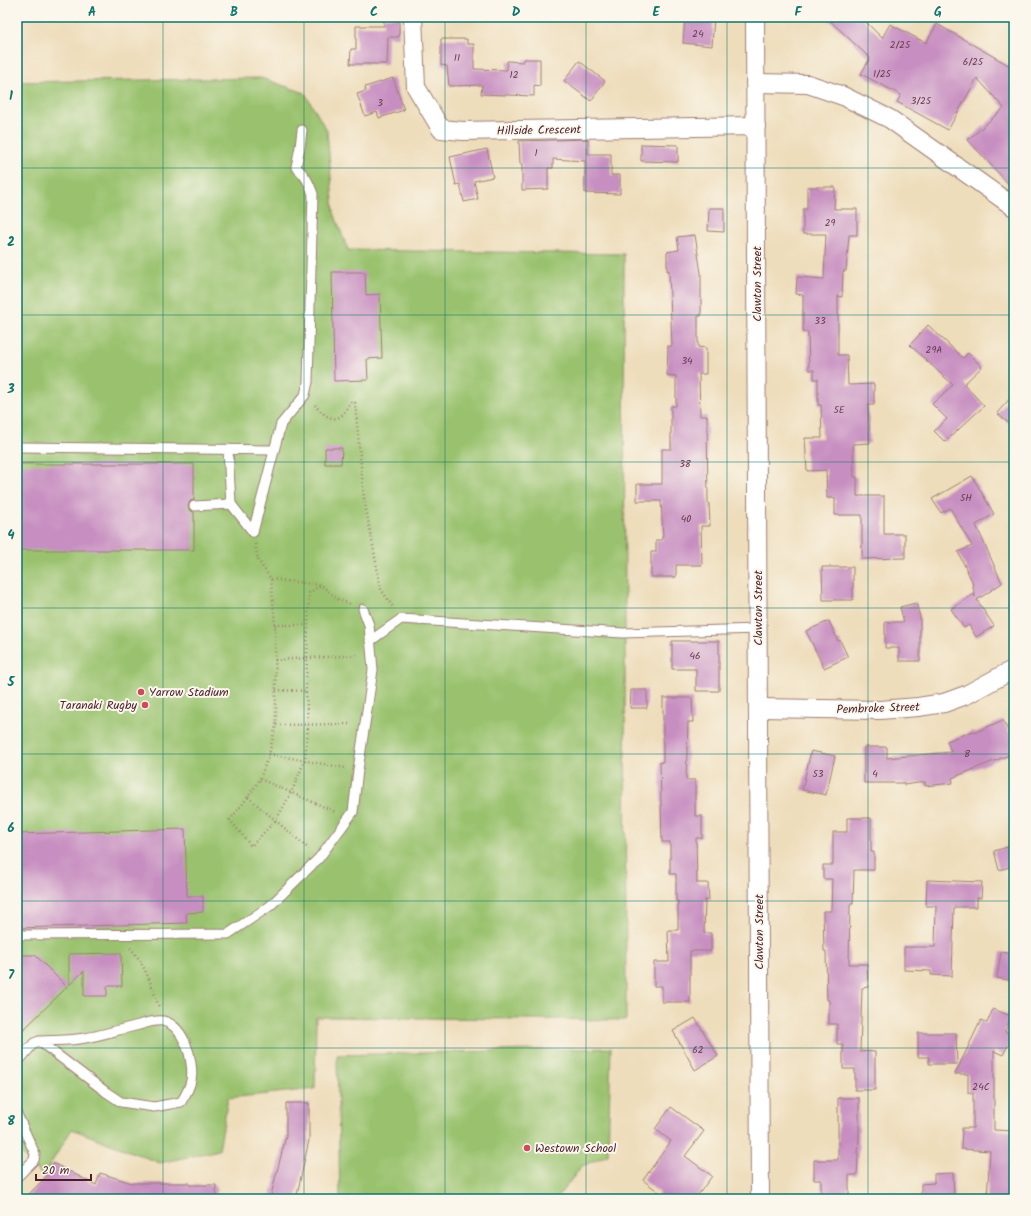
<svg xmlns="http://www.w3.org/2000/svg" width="1031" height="1216" font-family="Kalam,sans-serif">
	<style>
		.green { fill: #9ac26e; stroke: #72704c }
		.building { fill: #c78fc1 }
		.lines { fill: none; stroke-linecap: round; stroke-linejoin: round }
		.lane-casing { stroke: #9c7e73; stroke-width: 11 }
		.street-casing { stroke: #9c7e73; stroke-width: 20 }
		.path { stroke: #9c7e73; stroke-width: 2.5; stroke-dasharray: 1 3; stroke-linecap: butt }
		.lane { stroke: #fff; stroke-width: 9 }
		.street { stroke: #fff; stroke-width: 18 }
		.grid { fill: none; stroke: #0f766e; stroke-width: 1; stroke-opacity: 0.55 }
		.poi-dot { fill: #d1495b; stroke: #fbf7ec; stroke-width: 1.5 }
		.labels { text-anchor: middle; stroke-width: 4; stroke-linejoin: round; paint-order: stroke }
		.number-label { font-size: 10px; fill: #693b50 }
		.street-label { font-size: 12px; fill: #4a1f2b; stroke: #fbf7ec }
		.poi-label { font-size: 12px; fill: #4a1f2b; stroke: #fbf7ec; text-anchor: start }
		.neatline { fill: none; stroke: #0f766e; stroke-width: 1.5 }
		.grid-label { font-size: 13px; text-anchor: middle; font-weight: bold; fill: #0f766e }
	</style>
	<rect width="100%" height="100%" fill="#fbf7ec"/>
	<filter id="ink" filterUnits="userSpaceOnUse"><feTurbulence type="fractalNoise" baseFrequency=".025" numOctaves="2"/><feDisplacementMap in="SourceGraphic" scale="8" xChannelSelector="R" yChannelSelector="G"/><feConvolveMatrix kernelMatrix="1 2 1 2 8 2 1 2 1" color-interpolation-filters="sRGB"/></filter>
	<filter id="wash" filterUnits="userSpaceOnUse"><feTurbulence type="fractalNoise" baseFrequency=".012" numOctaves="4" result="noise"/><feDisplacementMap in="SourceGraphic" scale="16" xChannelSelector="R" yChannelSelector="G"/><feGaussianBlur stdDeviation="0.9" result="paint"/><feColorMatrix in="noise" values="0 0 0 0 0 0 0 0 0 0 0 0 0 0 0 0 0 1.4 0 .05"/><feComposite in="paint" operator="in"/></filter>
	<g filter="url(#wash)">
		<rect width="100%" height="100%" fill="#edb"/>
		<g class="green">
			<path d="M261,78L305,93L327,131L334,213L348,250L624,254L626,1020L316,1017L315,1089L228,1098L219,1150L160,1163L72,1129L43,1176L17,1150V82Z"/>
			<path d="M611,1048L608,1155L582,1166L556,1199H340L337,1055Z"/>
		</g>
		<g id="blocks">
			<g class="building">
				<path d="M384,17H399V37H388L387,64H350L351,49H356V26H384Z"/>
				<path d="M685,17H714L712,46L683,43Z"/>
				<path d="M826,17H861L882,38L890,24L926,43L937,24L1010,66L1014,71V190L968,140L1004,108L977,78L948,130L897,102L901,95L861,74L870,58Z"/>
				<path d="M441,39H467V44H474V69L507,70V61L523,62V59H540V86L534,85V96L481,94L482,85L449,86L447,66L441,65Z"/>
				<path d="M579,61L605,81L591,101L564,81Z"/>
				<path d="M393,78L404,110L379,118L377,112L365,116L357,94L366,91L365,87Z"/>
				<path d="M588,139V154H611V175H620V194L585,193V161L553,159V168H548V189L522,190V164H520L519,141Z"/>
				<path d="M641,144L678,145V162L641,161Z"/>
				<path d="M487,149L493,177L474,181L478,199L464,202L460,184L456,185L450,157Z"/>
				<path d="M807,187H835L834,209H857V235H849L846,271H843L842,297L838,296V355H847L848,385L874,384V405H868L870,443L853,444L854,477H857V496H884V534H905V558L862,559V515H835V498H827L826,470L807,471L805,438H822L821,405H818V379H814V370H809L808,332H803V295L796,294L797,277L824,279L826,234H803V209H807Z"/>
				<path d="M709,208H724V232L708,231Z"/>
				<path d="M695,235L701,273V316H698V347L706,348V374H699L700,416H707L708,503H709L710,526H701L702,565H676V577H651V552H656V540H662V536H663L661,501H637V484H662V449H671V406H676V376L667,375L668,346H672L669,270L667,271V252L679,250L677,237Z"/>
				<path d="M332,272H365L366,295L380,294L382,358L367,359L368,380L334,381Z"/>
				<path d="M928,325L963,358L968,353L982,367L964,384L984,406L945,442L934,431L947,419L932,404L953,385L910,345Z"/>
				<path d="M1014,394V428L997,413Z"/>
				<path d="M325,448H342L341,464H325Z"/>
				<path d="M17,464H194V500L190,501L188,506L189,510L194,512V550H17Z"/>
				<path d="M972,476L994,514L976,525L1002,583L977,600L994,626L976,637L969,625L964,628L951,609L974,594L975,597L972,581L958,552L972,546L950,508L941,513L932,499Z"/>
				<path d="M822,567H853V600H823Z"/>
				<path d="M916,603L920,617V661H899V648H885V622H904L900,607Z"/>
				<path d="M829,621L838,641L840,640L848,657L824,668L806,631Z"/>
				<path d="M672,641H719V691H696V669H672Z"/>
				<path d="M631,690H647V708H630Z"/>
				<path d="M663,698H692L693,722H688L686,780H695V816H702V838H696L697,883H708L709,900H705L704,933H711V951H690V1002H662V986H654V962H669L668,930H678V901H676V874H670V842H662L660,762H663Z"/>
				<path d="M1003,720L1009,733L1014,731V753L952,778L953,783L925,786V782L904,785V783H864V747H887V758L951,752L947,741L973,731L974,733Z"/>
				<path d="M811,751L835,756L826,795L802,790Z"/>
				<path d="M847,818H871V852H874V870H854L853,904H850L849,964H867L868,987L862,988L860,1051L875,1052V1090H855V1069H843V1044H837V1024H829V1000H827L826,951H824L823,911H831L832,879H823V865H833V832H847Z"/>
				<path d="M185,829L187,896H203V912L186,913L187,923L17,928V834Z"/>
				<path d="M1014,845V866L999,870L994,851Z"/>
				<path d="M927,880L982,882L981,898H977V907H954L952,976L931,975V971L904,970V947H935L936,906H926Z"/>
				<path d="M1001,952L1014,954V981L997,978Z"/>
				<path d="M121,953L122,986H107V996H84V971L69,985V954Z"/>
				<path d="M17,955H35L67,987L17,1036Z"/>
				<path d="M993,1009L1011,1016L1005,1032L1013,1036L1003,1055L994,1051V1130L1014,1131V1171L1012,1199H987L990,1151L961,1149L962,1128H973V1093H968V1074H955L981,1020L987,1023Z"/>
				<path d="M695,1018L718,1056L695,1070L673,1031Z"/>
				<path d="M918,1033H956L957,1064H929V1057H918Z"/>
				<path d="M838,1098H859V1136L857,1175H849V1199H821V1180H814V1160H838Z"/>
				<path d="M286,1103H309V1140L296,1199H270L286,1136Z"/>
				<path d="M671,1107L704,1131L685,1156L712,1176L695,1199H656L660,1193L643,1180L671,1141L655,1129Z"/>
				<path d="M53,1163L96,1185L100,1173L132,1183H189V1185H216L217,1199L121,1198L123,1199H24L44,1179Z"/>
				<path d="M953,1173L954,1199H921V1184L934,1183V1174Z"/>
			</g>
		</g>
	</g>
	<g filter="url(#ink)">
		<use href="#blocks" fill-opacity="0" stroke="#9c7e73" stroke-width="1"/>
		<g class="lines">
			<g class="lane-casing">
				<g id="lane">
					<path d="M17,447L274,450"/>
					<path d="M228,449L231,504"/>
					<path d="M194,506L231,504L253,532"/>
					<path d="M253,532L281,424L305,395L308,382L313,194C309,182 305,175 296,167L300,147L302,130"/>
					<path d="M370,641L401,619L623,633L759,629"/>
					<path d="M17,935L228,934L270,906L319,858L353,812L358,770L373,670L369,625L363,609"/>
					<path d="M17,1063L34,1043L39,1041L106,1092L121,1102L154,1107L181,1102C193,1084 194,1074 189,1053C185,1040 177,1024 163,1021C155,1020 146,1023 139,1025C121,1029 103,1035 85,1038C70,1041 54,1040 39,1041"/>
					<path d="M17,1114L35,1154L34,1160L17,1177"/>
				</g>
			</g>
			<g class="street-casing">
				<g id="street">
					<path d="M413,17L416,87L441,129L463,131L756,126"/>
					<path d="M755,17L760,1199"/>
					<path d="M755,83L808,84L843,96L890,119L1014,207"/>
					<path d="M759,708L880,710L918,707L944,703L966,695L1014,669"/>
				</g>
			</g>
			<g class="path">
				<path d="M315,405C320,412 333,424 342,415C345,412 348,406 351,402L355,403L364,498L381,589L393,607"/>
				<path d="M255,544L258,560L271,579L275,625L276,725L269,754L260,779L248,797L230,820L251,846L276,820L291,793L305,760L308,725L306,691L309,593L321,585"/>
				<path d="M271,579L321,585L338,599L350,604"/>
				<path d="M275,625H307"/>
				<path d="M275,660L359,655"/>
				<path d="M276,690L306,691"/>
				<path d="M276,725L352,724"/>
				<path d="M269,754L345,768"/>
				<path d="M260,779L336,812"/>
				<path d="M248,797L309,849"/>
				<path d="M130,948C144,961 153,989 159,1008"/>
			</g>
			<use href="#lane" class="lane"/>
			<use href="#street" class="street"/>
		</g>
	</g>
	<path class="grid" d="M163,17V1199M304,17V1199M445,17V1199M586,17V1199M727,17V1199M868,17V1199M17,168H1014M17,315H1014M17,462H1014M17,608H1014M17,754H1014M17,901H1014M17,1048H1014"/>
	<g class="poi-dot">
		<circle cx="141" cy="692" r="4"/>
		<circle cx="145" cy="705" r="4"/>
		<circle cx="527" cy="1148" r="4"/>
	</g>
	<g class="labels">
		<g class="number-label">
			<text x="698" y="37">24</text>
			<text x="900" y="48">2/25</text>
			<text x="457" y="61">11</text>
			<text x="973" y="65">6/25</text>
			<text x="882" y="77">1/25</text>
			<text x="514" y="78">12</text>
			<text x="921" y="104">3/25</text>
			<text x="380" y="106">3</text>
			<text x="536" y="156">1</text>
			<text x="830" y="226">29</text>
			<text x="820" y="324">33</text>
			<text x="934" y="353">29A</text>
			<text x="687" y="364">34</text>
			<text x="839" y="413">5E</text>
			<text x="685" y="467">38</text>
			<text x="966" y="501">5H</text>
			<text x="686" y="522">40</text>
			<text x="695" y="659">46</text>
			<text x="967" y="757">8</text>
			<text x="818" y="777">53</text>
			<text x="875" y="777">4</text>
			<text x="698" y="1053">62</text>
			<text x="981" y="1090">24C</text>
		</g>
		<g class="street-label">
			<text transform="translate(539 130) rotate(-1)" y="4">Hillside Crescent</text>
			<text transform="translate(757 284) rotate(-90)" y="4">Clawton Street</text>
			<text transform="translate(758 608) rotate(-90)" y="4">Clawton Street</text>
			<text transform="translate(878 708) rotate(-2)" y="4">Pembroke Street</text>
			<text transform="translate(759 932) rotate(-90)" y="4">Clawton Street</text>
		</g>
		<g class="poi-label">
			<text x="149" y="696">Yarrow Stadium</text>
			<text x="137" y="709" text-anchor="end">Taranaki Rugby</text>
			<text x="535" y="1152">Westown School</text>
		</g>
	</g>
	<rect width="1031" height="1216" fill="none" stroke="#fbf7ec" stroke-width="44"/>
	<path d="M36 1174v6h55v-6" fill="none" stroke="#4a1f2b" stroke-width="2"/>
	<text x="42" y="1174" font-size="12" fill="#4a1f2b" stroke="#fbf7ec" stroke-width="3" paint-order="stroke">20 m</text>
	<rect x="22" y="22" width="987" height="1172" class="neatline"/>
	<g class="grid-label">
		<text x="92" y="16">A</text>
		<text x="234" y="16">B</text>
		<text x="374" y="16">C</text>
		<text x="516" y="16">D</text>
		<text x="656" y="16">E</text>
		<text x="798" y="16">F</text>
		<text x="938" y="16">G</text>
		<text x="11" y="100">1</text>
		<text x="11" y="246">2</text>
		<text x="11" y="393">3</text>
		<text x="11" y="539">4</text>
		<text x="11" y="686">5</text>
		<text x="11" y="832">6</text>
		<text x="11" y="979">7</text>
		<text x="11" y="1125">8</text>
	</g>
</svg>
